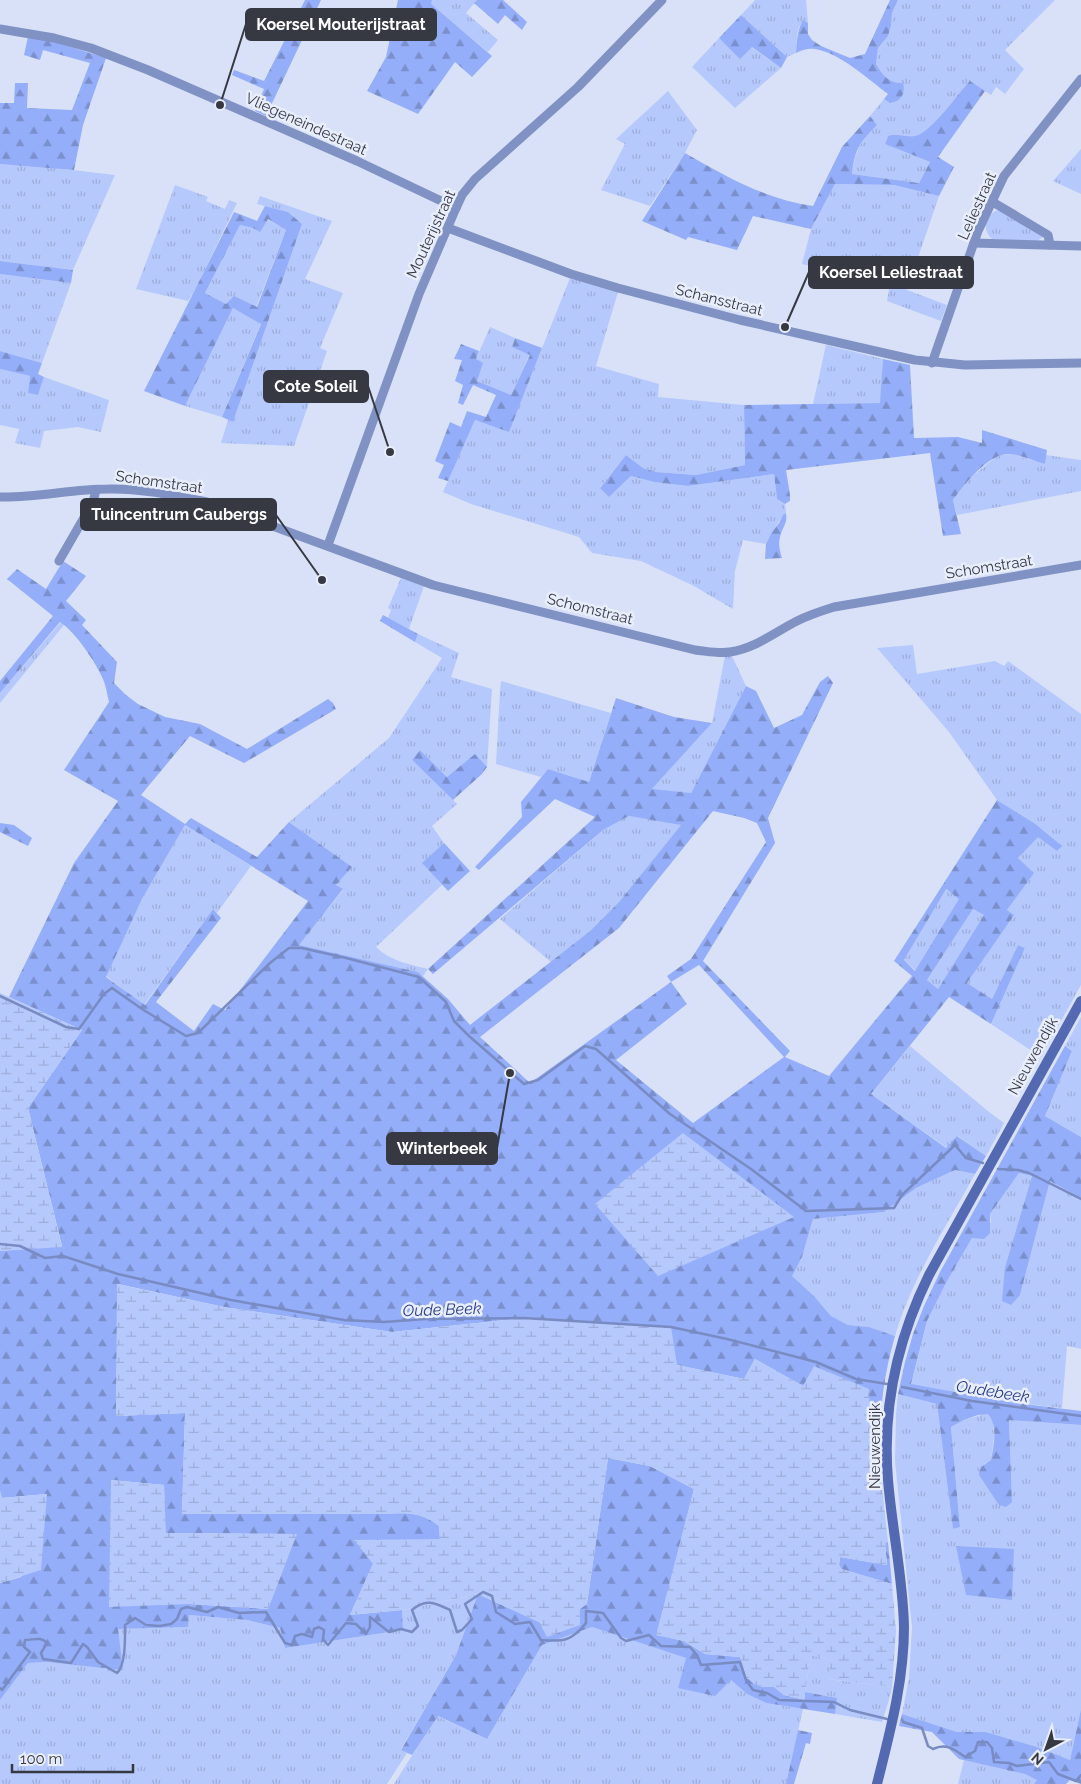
<svg xmlns="http://www.w3.org/2000/svg" width="1081" height="1784" font-family="Raleway,sans-serif">
	<style>
		.grass { fill: url(#grass-tufts) }
		.forest { fill: url(#forest-firs); fill-rule: evenodd }
		.wetland { fill: url(#wetland-marsh) }
		.lines { fill: none; stroke-linecap: round; stroke-linejoin: round }
		.stream { stroke: #788bc2; stroke-width: 2.5 }
		.street { stroke: #8092c4; stroke-width: 9 }
		.secondary { stroke: #536ab2; stroke-width: 10 }
		.labels { text-anchor: middle; stroke-width: 5; stroke-linejoin: round; paint-order: stroke }
		.street-label { font-size: 15px; fill: #363942; stroke: #e9eefc }
		.water-label { font-size: 16px; font-style: italic; fill: #273b8f; stroke: #e9eefc }
		.leader { fill: none; stroke: #363942; stroke-width: 2 }
		.callout-dot { fill: #363942; stroke: #e9eefc; stroke-width: 2 }
		.callout { fill: #363942; stroke: #363942; stroke-width: 2 }
		.callout-label { font-size: 16px; text-anchor: middle; font-weight: bold; fill: #fff }
	</style>
	<defs>
		<pattern id="grass-tufts" width="24" height="20" patternUnits="userSpaceOnUse" patternTransform="scale(1.25)"><rect width="24" height="20" fill="#b6c9fd"/><path d="M3 7l-1-3M5 7V3M7 7l1-3M15 17l-1-3M17 17v-4M19 17l1-3" fill="none" stroke="#9dadda"/></pattern>
		<pattern id="forest-firs" width="22" height="20" patternUnits="userSpaceOnUse" patternTransform="scale(1.25)"><rect width="22" height="20" fill="#94aef9"/><path d="M5 1l3.5 6h-7zM16 11l3.5 6h-7z" fill="#7a8fcb"/></pattern>
		<pattern id="wetland-marsh" width="20" height="14" patternUnits="userSpaceOnUse" patternTransform="scale(1.25)"><rect width="20" height="14" fill="#b6c9fd"/><path d="M1 5h8M5 5V1M11 12h8M15 12V8" fill="none" stroke="#9dadda"/></pattern>
	</defs>
	<rect width="100%" height="100%" fill="#d8e1f7"/>
	<g class="grass">
		<path d="M432,0H477L466,13L498,40L488,52L430,4Z"/>
		<path d="M755,0H806L808,23L803,21L799,27L797,35L796,53L787,57L741,15Z"/>
		<path d="M898,0H1055L1005,50L1024,69L1005,94L996,87L991,95L970,82C957,95 934,128 918,135C908,139 897,132 888,136L885,144L930,162L919,183L852,174C856,148 859,144 877,125L870,116L884,99L893,103L903,83C889,83 883,76 876,64L878,48L888,36L891,26L892,13Z"/>
		<path d="M719,38L740,58L751,47L781,68L735,108L692,67Z"/>
		<path d="M668,91L697,130L685,153L650,206L601,190L625,144L616,139Z"/>
		<path d="M1081,149V194L1053,181Z"/>
		<path d="M0,164L38,166L115,175L73,270L0,261Z"/>
		<path d="M835,184L894,185L939,196L907,290L947,305L941,321L887,301L890,284L802,264L811,229Z"/>
		<path d="M175,185L208,197L206,201L225,209L229,200L237,203L196,288L188,301L136,289Z"/>
		<path d="M260,196L332,221L305,279L343,293L320,348L327,351L294,446L221,443L228,420L233,422L302,224L288,212L257,204Z"/>
		<path d="M998,210L1002,211L1043,235V237L1037,241L992,239C981,229 985,215 998,210Z"/>
		<path d="M267,219L286,230L256,307L226,304L205,293L240,225L253,228Z"/>
		<path d="M0,274L71,283L42,363L0,351Z"/>
		<path d="M570,278L618,292L596,366L659,384L658,397L744,405L745,465L696,475L656,472L643,468L626,455L600,487L609,497L631,476L654,482L688,486L774,474L777,499L785,504L786,513C779,519 771,535 766,544L743,540L735,571L733,609L692,585L641,561L592,553L579,537L471,504L443,492L475,420L509,431Z"/>
		<path d="M233,308L261,323L222,417L185,406Z"/>
		<path d="M490,327L515,338L512,347L530,354L511,395L477,381L476,359Z"/>
		<path d="M826,345L883,359L881,403L813,404Z"/>
		<path d="M0,369L30,376L28,393L38,395L44,377L109,400L101,432L78,427L44,431L40,448L15,443L19,429L0,425Z"/>
		<path d="M1012,454L1045,464L1046,455L1081,460V491L957,515L953,500L970,478L992,460L1001,455Z"/>
		<path d="M401,578L424,586L409,629L388,618L391,610L388,608Z"/>
		<path d="M61,622L64,625L0,703V693Z"/>
		<path d="M418,634L459,653L451,677L492,689L487,767L475,755L447,777L420,750L412,760L457,804L432,826L444,843L423,863L442,885L376,947C390,961 409,964 428,969L423,976L418,972L298,945L343,890L336,885L352,867L289,822L389,738L442,658L415,642Z"/>
		<path d="M913,645L917,674L995,661L1004,666L1008,661L1081,714V985L1041,1057L991,1024L1025,948L1018,945L992,999L967,983L1013,915L1007,910L1033,873L1018,858L1038,836L1057,851L1034,823L997,800L949,732L877,648Z"/>
		<path d="M725,656H732L746,686L691,793L651,790L712,723Z"/>
		<path d="M501,681L611,713L589,782L548,769L541,777L496,764L500,691Z"/>
		<path d="M629,816L682,824L619,902L590,931L551,962L500,919L603,830Z"/>
		<path d="M185,825L251,866L217,913L213,909L144,1005L106,976L142,899Z"/>
		<path d="M945,889L960,899L916,971L904,960Z"/>
		<path d="M973,909L984,915L938,989L927,980Z"/>
		<path d="M1081,1017V1137L1045,1116L1072,1051L1065,1046Z"/>
		<path d="M910,1046L989,1112L1004,1123L986,1156L958,1136L947,1148L871,1094Z"/>
		<path d="M955,1170L975,1174C946,1227 912,1278 895,1336L869,1327L848,1325L831,1316L814,1296L791,1276L802,1257L813,1219L884,1212L916,1188Z"/>
		<path d="M1019,1173L1032,1176L1005,1267L1020,1295L1050,1181L1081,1198V1349L1067,1346L1062,1408L1009,1402L911,1385L927,1321L946,1283L972,1238L991,1222L990,1214Z"/>
		<path d="M898,1394L937,1404L953,1529L960,1527L951,1427L964,1420L988,1413L993,1419L994,1437L991,1460L984,1464L1012,1502L1009,1420L1081,1425V1709L1070,1760L1037,1747L986,1732H957L902,1714L909,1678L912,1627L895,1461L896,1415Z"/>
		<path d="M478,1594L456,1655L401,1749L407,1753L387,1784H0V1700L28,1663L47,1662L123,1669L117,1629L187,1627L189,1615L247,1620L280,1628L285,1648L403,1630L402,1610Z"/>
		<path d="M592,1627L687,1658L678,1688L731,1680L747,1694L766,1703L803,1709L786,1784H394L437,1716L487,1739L542,1645Z"/>
		<path d="M811,1655L832,1660L828,1679L892,1687L889,1700L882,1722L835,1714L836,1698L805,1692Z"/>
		<path d="M964,1760L1025,1774L1038,1780L1034,1784H958Z"/>
	</g>
	<g class="forest">
		<path d="M305,0H321L266,116L255,111L264,89L232,75L234,70L264,81Z"/>
		<path d="M398,0H432L431,4L492,56L472,77L455,62L418,114L367,91L386,57Z"/>
		<path d="M477,0H503L527,22L522,30L505,15L498,24L474,3Z"/>
		<path d="M890,0H898L892,13L891,26L888,36L878,48L876,64C883,76 889,83 903,83C906,93 901,102 890,103L884,99L888,94C868,79 840,53 815,49C808,48 802,50 796,53C797,41 797,31 803,20L808,23V34L812,40L821,46L850,58L865,54Z"/>
		<path d="M741,15L787,57L781,68L752,47L740,59L719,38Z"/>
		<path d="M28,37L55,42L106,58L83,125L74,170L0,164V103H14L15,83H28L27,108L72,110L90,63L43,50L40,60L24,55Z"/>
		<path d="M970,81L985,91L938,157L954,167L939,196L894,185L835,184L811,229L753,216L737,250L688,237L686,240L642,221L685,153C725,176 767,200 813,206L842,147L870,116L877,125C859,144 855,148 852,174L919,183L930,162L885,144L888,136C897,132 908,139 918,135C934,128 957,95 970,81Z"/>
		<path d="M265,206L288,212L302,224L233,422L222,417L261,324L233,308L185,406L144,391L234,212L257,221ZM268,219L286,230L257,307L234,296L226,304L205,293L240,225L253,228L260,232Z"/>
		<path d="M0,261L73,270L71,283L0,274Z"/>
		<path d="M515,338L542,348L509,432L475,420L448,481L438,478L444,465L435,461L450,422L461,427L467,411L486,417L496,395L473,385L463,405L458,403L463,385L455,381L462,360L454,359L461,344L479,351L476,359L483,363L477,381L511,395L530,355L512,347Z"/>
		<path d="M0,351L42,363L38,374L44,377L38,395L28,393L30,376L0,369Z"/>
		<path d="M883,359L910,365L914,438L958,437L982,443V430L1047,450L1045,464C1034,461 1021,455 1010,454C988,453 965,484 953,500L961,534L943,536L930,453L786,470L790,495V501L785,504L777,499L774,474L688,486L654,482L631,476L609,497L600,488L626,455L643,468L656,472L696,475L745,465L744,405L880,403Z"/>
		<path d="M786,513C788,523 782,528 780,537C778,544 780,551 782,558L765,559L766,544L772,532L779,523L783,515Z"/>
		<path d="M63,561L86,576L66,601L86,620L82,625L117,662L114,683L126,695L138,704L165,717L200,724L247,749L328,699L333,703L336,709L244,763L190,736L141,795L185,824L191,818L257,857L289,822L352,867L336,885L343,889L299,945L418,972L448,999L470,1025L590,931L619,902L681,825L629,816L603,830L433,974L428,969L595,817L555,799L479,870L475,867L522,817L521,802L548,769L589,782L616,698L674,717L712,723L652,789L691,793L746,686L756,691L774,728L802,715L820,682L828,676L833,683L768,818L775,843L703,961L790,1051L785,1057L829,1076L912,976L894,961L997,800L1034,823L1062,846L1057,851L1038,837L1018,858L1034,873L1007,910L1014,915L967,983L992,999L1018,945L1025,948L991,1024L949,997L871,1094L946,1148L957,1136L986,1156L975,1174L955,1170L916,1188L884,1212L813,1219L802,1257L792,1276L814,1296L831,1316L848,1325L869,1327L895,1336C882,1381 878,1424 880,1470H872L803,1386L755,1359L744,1379L677,1365L524,1318L392,1332L224,1307L118,1284L116,1416L185,1413L182,1514H382C405,1513 420,1511 439,1526L440,1539L373,1564L350,1615L402,1610L403,1630L285,1648L280,1628L247,1620L189,1615L188,1627L118,1629L123,1670L47,1662L28,1663L0,1700V1583L21,1577L47,1494L2,1498L0,1491V1251L62,1246L28,1108L82,1030L9,997L74,863L118,801L64,770L109,702C107,694 106,686 103,679C95,661 76,633 60,622L0,693V681L53,616L7,579L17,569L46,589ZM713,811L744,818L757,823L766,842L691,959L667,976L671,982L530,1083L480,1037L619,928ZM185,825L308,901L225,1010L213,1004L194,1031L156,1002L221,918L213,909L145,1005L106,977L142,899ZM946,889L959,899L915,971L904,960ZM973,909L984,915L938,989L927,980ZM699,965L784,1057L693,1123L616,1060L687,1004L671,982ZM111,1480L164,1485L165,1533L296,1534L268,1609L190,1604Z"/>
		<path d="M383,615L418,634L415,642L380,621Z"/>
		<path d="M420,750L447,777L475,754L487,767L482,774L453,800L412,760Z"/>
		<path d="M0,823L14,825L32,838L28,846L0,832Z"/>
		<path d="M444,843L470,871L448,891L422,863Z"/>
		<path d="M1065,1046L1072,1051L1045,1116L1081,1137V1198L1050,1181L1020,1295L1011,1305L1002,1301L1005,1267L1032,1176L1019,1173L990,1214V1233L984,1239L972,1238L946,1283L927,1321L911,1384L1009,1402L1081,1411V1425L1009,1420L1012,1502L1006,1507L999,1505L979,1475C979,1467 985,1464 991,1460C994,1445 998,1425 988,1414L978,1415L964,1420L951,1427L960,1527L953,1529L937,1404L898,1394L905,1362L913,1334L924,1306L940,1272Z"/>
		<path d="M608,1458L650,1466L694,1489L657,1635L684,1641L705,1654L740,1657L747,1678L762,1687H774L784,1695L805,1700V1692L837,1698L835,1714L766,1703L747,1694L731,1680L715,1696L678,1688L686,1658L592,1627L542,1645L487,1739L438,1716L412,1755L401,1750L456,1655L478,1594L539,1622L580,1609L587,1603Z"/>
		<path d="M885,1542H888L892,1584L841,1569L839,1565L840,1557L887,1565Z"/>
		<path d="M956,1546L1014,1549L1012,1600L966,1595Z"/>
		<path d="M1081,1709V1784L1070,1780L1066,1784H1034L1037,1780L1025,1774L959,1759L932,1732L899,1726L902,1714L957,1732H986L1037,1747L1070,1760Z"/>
		<path d="M798,1730L812,1733L810,1744L806,1743L794,1784H786Z"/>
	</g>
	<g class="wetland">
		<path d="M0,993L82,1030L28,1108L62,1247L0,1251Z"/>
		<path d="M683,1133L794,1217L658,1276L595,1204Z"/>
		<path d="M117,1284L224,1307L392,1332L524,1318L671,1327L677,1365L744,1379L755,1359L803,1386L814,1366L869,1389L872,1470H880L888,1542L885,1543L887,1565L840,1557L839,1565L842,1569L892,1584L896,1631L892,1687L828,1679L831,1660L811,1655L805,1692V1700L784,1695L774,1687H762L754,1684L747,1678L740,1657L705,1654L684,1641L656,1635L694,1489L650,1466L608,1458L587,1604L580,1609V1625L547,1637L539,1622L478,1594L402,1610L350,1615L373,1564L354,1540L440,1539L439,1526C420,1511 405,1513 382,1514H182L185,1413L116,1416Z"/>
		<path d="M111,1480L164,1485L166,1533L297,1534L268,1609L189,1604L109,1607Z"/>
		<path d="M0,1491L2,1498L47,1494L41,1570L0,1583Z"/>
	</g>
	<g class="lines">
		<g class="stream">
			<path d="M0,996L66,1027L79,1029L104,994L112,988L142,1009L186,1036L198,1033L270,963L289,948H302L346,958L419,977L446,1002L454,1021L469,1036L524,1084L538,1080L585,1046L596,1049L670,1114L751,1169L806,1211L894,1208L902,1195L955,1145L966,1158L983,1163"/>
			<path d="M998,1169L1018,1170L1029,1173L1081,1199"/>
			<path d="M0,1244L20,1246L45,1258L63,1256L118,1274L231,1300L344,1320L384,1322L425,1319L524,1318L671,1327L727,1339L816,1362L856,1379L887,1384"/>
			<path d="M902,1387L972,1401L1081,1416"/>
			<path d="M0,1688L2,1690L30,1652L24,1647L25,1640C34,1640 41,1636 47,1643L41,1653L43,1659L71,1663L83,1644L87,1647L98,1662L117,1673C126,1665 125,1637 125,1625L135,1618L146,1625L160,1626L171,1624L177,1619L181,1609L187,1607L207,1612L218,1607L239,1613L266,1612L285,1643L292,1645L295,1636L302,1634L312,1637L314,1629L319,1627L324,1630L323,1639L328,1645L346,1623L356,1624L366,1634L370,1627V1617L389,1632L401,1629L412,1632L418,1626L412,1610C426,1598 435,1603 450,1610L457,1632L462,1630L472,1619L465,1604L483,1592L492,1596L496,1612L515,1624L530,1622L541,1640C563,1642 572,1641 586,1623V1611L603,1613L621,1638L626,1641L649,1635L661,1646L690,1647L697,1655L701,1665L740,1662L746,1680L753,1690L767,1693L779,1700L834,1702L850,1710L887,1719"/>
			<path d="M903,1722L922,1728L928,1746L933,1749C946,1743 954,1749 965,1757L975,1751L978,1742H987L992,1748L994,1762L1009,1763L1017,1766L1049,1762L1058,1774L1076,1781L1081,1775"/>
		</g>
		<g class="street">
			<path d="M0,29L54,38L91,48L148,70L357,161L456,208"/>
			<path d="M991,201L1048,235L1050,245"/>
			<path d="M448,228L571,274L618,288L740,320L915,360L965,365L1081,363"/>
			<path d="M974,243L1081,246"/>
			<path d="M932,363L978,231L1004,176L1081,79"/>
			<path d="M0,497C36,498 72,489 108,489C139,488 176,496 207,502L433,585L695,650C706,651 719,654 730,652C756,648 775,632 797,621C809,615 821,611 834,607L1081,565"/>
			<path d="M328,545L419,294L456,208L462,195L475,179L578,87L662,0"/>
			<path d="M59,561L93,502L96,490"/>
		</g>
		<path class="secondary" d="M877,1784C890,1732 904,1681 904,1627C903,1578 892,1529 888,1480C882,1408 897,1340 929,1275L1081,1001"/>
	</g>
	<g class="labels">
		<g class="street-label">
			<text transform="translate(306 124) rotate(24)" y="5">Vliegeneindestraat</text>
			<text transform="translate(977 206) rotate(-66)" y="5">Leliestraat</text>
			<text transform="translate(431 234) rotate(-65)" y="5">Mouterijstraat</text>
			<text transform="translate(719 300) rotate(14)" y="5">Schansstraat</text>
			<text transform="translate(159 482) rotate(8)" y="5">Schomstraat</text>
			<text transform="translate(989 567) rotate(-9)" y="5">Schomstraat</text>
			<text transform="translate(590 609) rotate(14)" y="5">Schomstraat</text>
			<text transform="translate(1033 1056) rotate(-61)" y="5">Nieuwendijk</text>
			<text transform="translate(875 1446) rotate(-90)" y="5">Nieuwendijk</text>
		</g>
		<g class="water-label">
			<text transform="translate(442 1309) rotate(-2)" y="6">Oude Beek</text>
			<text transform="translate(993 1391) rotate(9)" y="6">Oudebeek</text>
		</g>
	</g>
	<path class="leader" d="M220 105L246 24M785 327L809 272M390 452L368 386M322 580L276 515M510 1073L497 1148"/>
	<g class="callout-dot">
		<circle cx="220" cy="105" r="5"/>
		<circle cx="785" cy="327" r="5"/>
		<circle cx="390" cy="452" r="5"/>
		<circle cx="322" cy="580" r="5"/>
		<circle cx="510" cy="1073" r="5"/>
	</g>
	<g class="callout">
		<rect x="246" y="9" width="190" height="31" rx="5"/>
		<rect x="809" y="257" width="164" height="31" rx="5"/>
		<rect x="264" y="371" width="104" height="31" rx="5"/>
		<rect x="81" y="499" width="195" height="31" rx="5"/>
		<rect x="387" y="1133" width="110" height="31" rx="5"/>
	</g>
	<g class="callout-label">
		<text x="341" y="30">Koersel Mouterijstraat</text>
		<text x="891" y="278">Koersel Leliestraat</text>
		<text x="316" y="392">Cote Soleil</text>
		<text x="179" y="520">Tuincentrum Caubergs</text>
		<text x="442" y="1154">Winterbeek</text>
	</g>
	<g transform="translate(1046 1749) rotate(221)" stroke="#e9eefc" stroke-width="4" paint-order="stroke">
	<path d="M0-4L9 19L0 12L-9 19Z" fill="#363942"/>
	<text y="-8" font-size="14" font-weight="bold" text-anchor="middle" fill="#363942">N</text>
	</g>
	<path d="M12 1764v8h121v-8" fill="none" stroke="#363942" stroke-width="2.5"/>
	<text x="20" y="1764" font-size="15" fill="#363942" stroke="#e9eefc" stroke-width="4" paint-order="stroke">100 m</text>
</svg>
